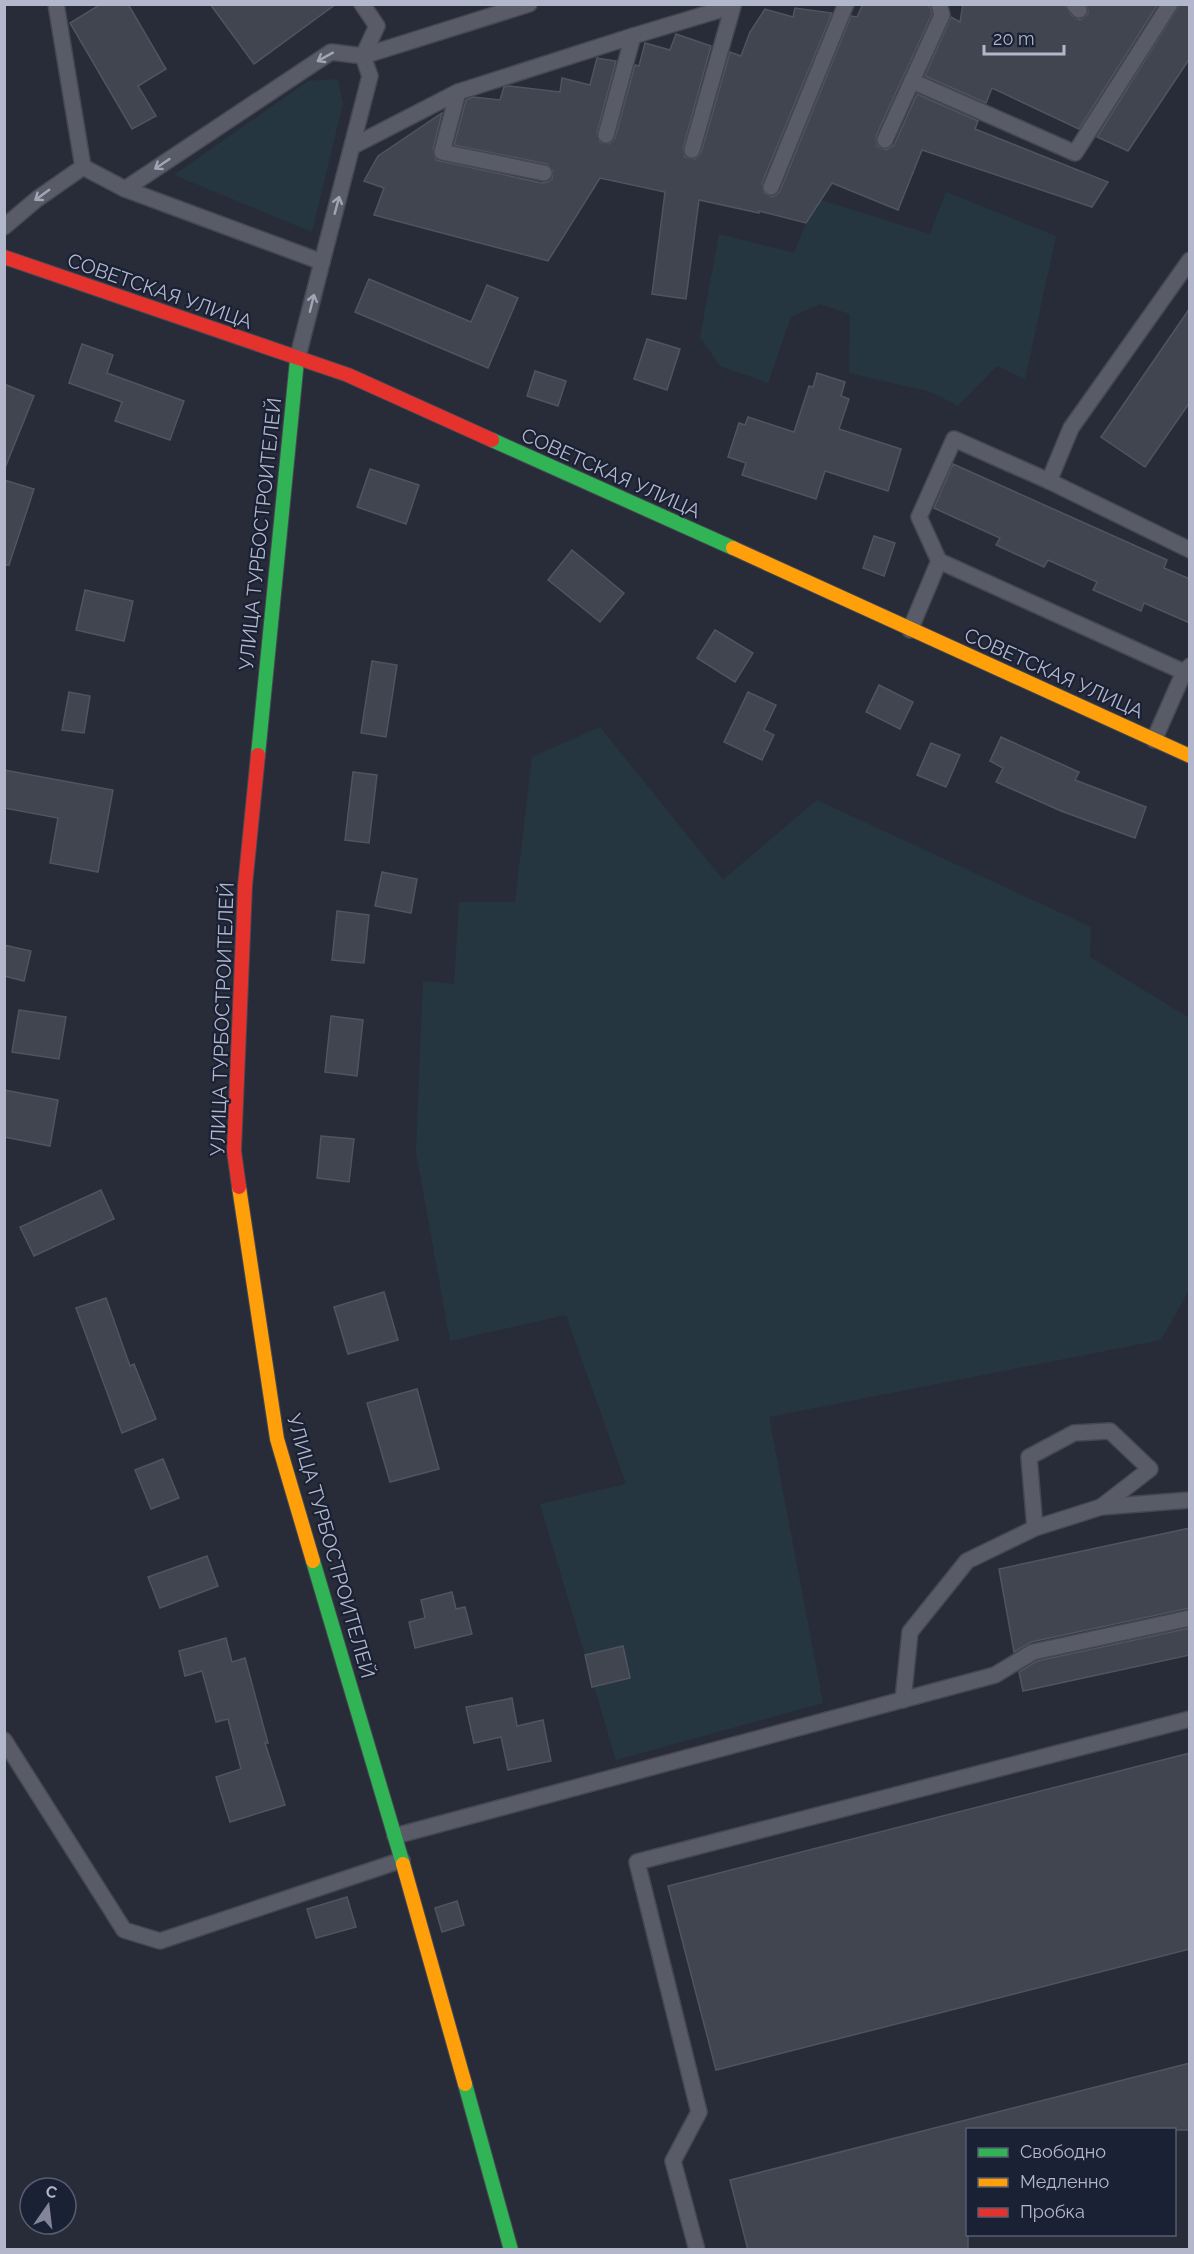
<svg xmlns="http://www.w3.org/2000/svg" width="1194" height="2254" font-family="Raleway,sans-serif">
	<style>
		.green { fill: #253640 }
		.building { fill: #414550; stroke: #505461; stroke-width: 1.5 }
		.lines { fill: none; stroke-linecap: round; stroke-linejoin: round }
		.lane-casing { stroke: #454852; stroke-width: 18 }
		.fast-casing { stroke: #454852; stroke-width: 16 }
		.slow-casing { stroke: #454852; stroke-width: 16 }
		.jam-casing { stroke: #454852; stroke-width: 16 }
		.lane { stroke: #595c67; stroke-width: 15 }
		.fast { stroke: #30b455; stroke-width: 14 }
		.slow { stroke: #ff9f0a; stroke-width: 14 }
		.jam { stroke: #e5322d; stroke-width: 14 }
		.oneway { stroke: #a0a5b7 }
		.labels { text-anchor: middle; stroke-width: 4.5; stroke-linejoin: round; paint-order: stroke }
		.street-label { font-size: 20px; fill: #b2b7cb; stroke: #1b2134 }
	</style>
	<rect width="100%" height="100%" fill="#282c39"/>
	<g class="green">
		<path d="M338,79L343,103L312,232L174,175L308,81Z"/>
		<path d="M946,192L1056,236L1025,379L997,366L958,406L931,392L849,373L850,314L820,304L791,317L768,383L720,366L700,337L719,234L794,253L806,223L821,200L930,234Z"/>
		<path d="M600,727L723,880L817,800L1091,927L1090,957L1189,1018V1290L1161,1340L769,1417L823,1703L616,1760L540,1504L626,1484L566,1315L450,1341L416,1152L423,981L454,984L459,902H515L532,757Z"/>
	</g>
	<g class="building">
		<path d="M101,4H128L166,69L138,86L156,116L132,129L70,23Z"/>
		<path d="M210,4H336L254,64Z"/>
		<path d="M863,4H925L930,7L932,14L876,136L877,146L886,150L894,145L917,94L978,121L975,129L1108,182L1092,207L922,150L898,210L832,183L806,223L759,211V213L699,200L686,299L652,294L665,192L600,178L548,261L374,215L384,188L364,181L378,156L442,113L433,149L436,160L542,183L548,182L552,179L553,171L547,164L454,145L466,100L473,97L500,100L504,87L509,86L560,92L562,78L590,85L597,58L616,61L597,133L600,142L609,144L615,138L635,65L639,66L645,43L670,50L676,34L711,46L683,148L685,157L695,159L701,153L730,52L741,56L750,32L765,9L793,17L795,8L832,13L762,183L764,193L772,197L776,195L780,191L851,16L857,17Z"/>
		<path d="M963,4H1064L1072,16L1080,20L1088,14L1087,4H1158L1079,129L992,88L986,103L925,76L951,17L960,22Z"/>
		<path d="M1180,4H1190V58L1128,151L1097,137Z"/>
		<path d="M369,279L471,322L487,285L518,298L488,368L355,312Z"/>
		<path d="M1190,308V402L1145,467L1101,437Z"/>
		<path d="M647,339L680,349L667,390L634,379Z"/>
		<path d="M82,344L113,355L107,373L184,401L170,440L115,421L122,402L69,383Z"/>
		<path d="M535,371L566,381L558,406L527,396Z"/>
		<path d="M817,373L845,382L841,396L849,399L839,429L901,449L888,491L825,471L816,499L742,475L746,463L728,457L739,423L745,425L748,417L794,432L809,386L813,387Z"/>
		<path d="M4,384L34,396L5,468L4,467Z"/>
		<path d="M953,464L1167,560L1164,568L1190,579V623L1144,603L1141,611L1093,590L1097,582L1048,560L1044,567L996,545L1000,538L934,508Z"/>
		<path d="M370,469L419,485L406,524L357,507Z"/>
		<path d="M4,480L34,489L9,565H4Z"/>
		<path d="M874,536L895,543L884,576L863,568Z"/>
		<path d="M572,550L624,593L600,622L548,580Z"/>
		<path d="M85,590L133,601L124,641L76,630Z"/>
		<path d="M715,630L753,653L735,682L697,658Z"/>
		<path d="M372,661L397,665L386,737L361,733Z"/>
		<path d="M879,685L913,702L900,729L866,712Z"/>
		<path d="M69,692L90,696L84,733L62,730Z"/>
		<path d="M748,692L776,705L764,730L774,735L762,760L724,742Z"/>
		<path d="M1001,737L1079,772L1075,780L1146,807L1135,838L1061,811L996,782L1003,768L990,761Z"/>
		<path d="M931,743L960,755L946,787L917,775Z"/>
		<path d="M4,770L113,790L98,872L50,863L58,818L4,808Z"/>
		<path d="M353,772L377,775L369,843L345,840Z"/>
		<path d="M382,872L417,879L411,913L375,906Z"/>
		<path d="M337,911L369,915L364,963L332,960Z"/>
		<path d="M4,945L31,951L24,981L4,976Z"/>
		<path d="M19,1010L66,1017L59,1059L12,1052Z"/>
		<path d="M331,1016L363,1020L357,1076L325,1072Z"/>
		<path d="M4,1090L58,1100L50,1146L4,1137Z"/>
		<path d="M321,1136L354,1139L349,1182L317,1178Z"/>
		<path d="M101,1190L114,1219L34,1256L20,1227Z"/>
		<path d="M384,1292L398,1340L348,1354L334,1307Z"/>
		<path d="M106,1298L130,1366L134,1364L156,1419L122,1433L76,1308Z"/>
		<path d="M417,1389L439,1469L390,1482L367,1403Z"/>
		<path d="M163,1459L179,1498L151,1509L135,1470Z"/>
		<path d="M1190,1528V1608L1031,1642L1014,1652L999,1569Z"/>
		<path d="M207,1556L218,1586L160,1608L148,1577Z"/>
		<path d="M452,1592L456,1609L465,1607L472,1634L415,1648L409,1622L425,1618L421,1600Z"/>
		<path d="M1190,1628V1655L1023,1691L1019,1672L1037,1661Z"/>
		<path d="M226,1638L232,1662L245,1658L268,1743H265L285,1805L230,1822L216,1777L241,1769L228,1719L216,1722L202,1671L185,1676L179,1651Z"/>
		<path d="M623,1646L630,1678L592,1687L585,1655Z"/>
		<path d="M512,1698L517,1726L543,1720L551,1761L508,1770L501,1737L474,1743L466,1707Z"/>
		<path d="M1190,1753V1949L716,2070L668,1886Z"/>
		<path d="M347,1897L356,1927L316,1938L307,1909Z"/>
		<path d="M457,1901L464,1925L442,1932L435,1908Z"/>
		<path d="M1190,2063V2130H968V2250H748L730,2180Z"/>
	</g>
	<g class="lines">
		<g class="lane-casing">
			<g id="lane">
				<path d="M56,4L83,167"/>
				<path d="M362,4L377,26L363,56L529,4"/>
				<path d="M1074,4L1079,10"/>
				<path d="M633,36L733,6L692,150"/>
				<path d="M912,81L1075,153L1170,4"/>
				<path d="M458,92L633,36L606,135"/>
				<path d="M885,140L942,15L939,4"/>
				<path d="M353,146L458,92L442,152L544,173"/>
				<path d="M83,167L125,189L322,262L297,360"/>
				<path d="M771,187L846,4"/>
				<path d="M125,189L331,52L363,56L370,76L322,262"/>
				<path d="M4,227L37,199L83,167"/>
				<path d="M1049,481L1071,428L1190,260"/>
				<path d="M939,561L1184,672"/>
				<path d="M910,630L939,561L919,517L954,439L1049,481L1190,550"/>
				<path d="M1154,740L1184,672L1190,666"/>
				<path d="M1101,1507L1190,1500"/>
				<path d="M903,1700L910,1632L967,1561L1035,1528L1029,1457L1074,1433L1110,1431L1150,1469L1101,1507L1035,1528"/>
				<path d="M4,1740L124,1930L160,1941L402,1860"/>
				<path d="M395,1836L995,1675L1033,1652L1190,1618"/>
				<path d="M697,2250L673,2161L699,2112L637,1862L1190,1719"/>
			</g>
		</g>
		<g class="fast-casing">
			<g id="fast">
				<path d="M492,440L733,548"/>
				<path d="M258,755L297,360"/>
				<path d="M313,1561L403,1864"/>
				<path d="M465,2084L511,2250"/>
			</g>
		</g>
		<g class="slow-casing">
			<g id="slow">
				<path d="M733,548L1190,756"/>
				<path d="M239,1187L277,1439L313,1561"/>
				<path d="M403,1864L465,2084"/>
			</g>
		</g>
		<g class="jam-casing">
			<g id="jam">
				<path d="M4,257L348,375L492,440"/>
				<path d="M239,1187L234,1151L245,886L258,755"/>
			</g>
		</g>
		<use href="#lane" class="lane"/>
		<use href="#fast" class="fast"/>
		<use href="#slow" class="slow"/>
		<use href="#jam" class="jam"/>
	</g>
	<defs><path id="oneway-shaft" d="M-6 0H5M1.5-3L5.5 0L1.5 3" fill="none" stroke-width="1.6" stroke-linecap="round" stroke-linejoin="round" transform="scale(1.5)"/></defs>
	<g class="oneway">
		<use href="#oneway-shaft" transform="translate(325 57) rotate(151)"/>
		<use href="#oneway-shaft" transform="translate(162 164) rotate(146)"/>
		<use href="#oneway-shaft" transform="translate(42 195) rotate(144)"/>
		<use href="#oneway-shaft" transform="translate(337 205) rotate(-75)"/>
		<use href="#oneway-shaft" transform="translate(312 303) rotate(-76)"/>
	</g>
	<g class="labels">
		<g class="street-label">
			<text transform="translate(160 291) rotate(19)" y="7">СОВЕТСКАЯ УЛИЦА</text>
			<text transform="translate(611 473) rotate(24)" y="7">СОВЕТСКАЯ УЛИЦА</text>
			<text transform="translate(260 534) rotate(-84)" y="7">УЛИЦА ТУРБОСТРОИТЕЛЕЙ</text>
			<text transform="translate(1054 673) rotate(24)" y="7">СОВЕТСКАЯ УЛИЦА</text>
			<text transform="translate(222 1019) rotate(-88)" y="7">УЛИЦА ТУРБОСТРОИТЕЛЕЙ</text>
			<text transform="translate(331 1546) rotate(74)" y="7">УЛИЦА ТУРБОСТРОИТЕЛЕЙ</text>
		</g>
	</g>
	<rect width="1194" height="2254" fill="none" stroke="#b2b7cb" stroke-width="12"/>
	<rect x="966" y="2128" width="210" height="108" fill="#1b2134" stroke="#575d70" stroke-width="1.5"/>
	<rect x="978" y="2148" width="30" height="9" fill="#30b455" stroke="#575d70" stroke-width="1.5"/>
	<text x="1020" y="2158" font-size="18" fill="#b2b7cb">Свободно</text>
	<rect x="978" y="2178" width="30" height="9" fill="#ff9f0a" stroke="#575d70" stroke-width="1.5"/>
	<text x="1020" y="2188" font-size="18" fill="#b2b7cb">Медленно</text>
	<rect x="978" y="2208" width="30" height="9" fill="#e5322d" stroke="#575d70" stroke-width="1.5"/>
	<text x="1020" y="2218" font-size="18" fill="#b2b7cb">Пробка</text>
	<g transform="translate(48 2206) rotate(14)"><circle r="28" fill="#1b2134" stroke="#575d70" stroke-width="1.5"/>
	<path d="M0-4.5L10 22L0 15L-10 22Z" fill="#828698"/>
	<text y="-9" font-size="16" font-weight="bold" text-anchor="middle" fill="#b2b7cb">С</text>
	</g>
	<path d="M984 45v9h80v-9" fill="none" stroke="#b2b7cb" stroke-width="3"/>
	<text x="993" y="45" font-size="18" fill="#b2b7cb" stroke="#1b2134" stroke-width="4.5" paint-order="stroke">20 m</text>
</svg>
